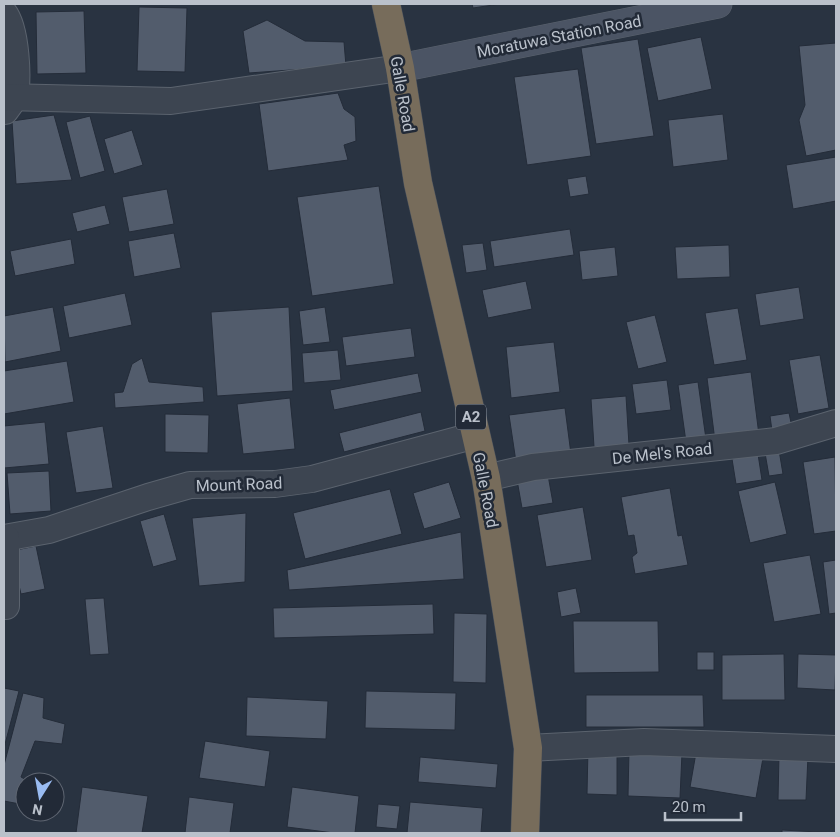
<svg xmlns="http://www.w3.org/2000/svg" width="840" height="837" font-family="Roboto,sans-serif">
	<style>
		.building { fill: #525c6c; stroke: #242c39 }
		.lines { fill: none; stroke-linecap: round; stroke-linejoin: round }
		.street-casing { stroke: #5b636e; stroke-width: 28 }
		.secondary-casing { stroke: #5b636e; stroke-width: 29 }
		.highway-casing { stroke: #48505c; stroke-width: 29 }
		.street { stroke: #3d4551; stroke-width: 26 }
		.secondary { stroke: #4b5464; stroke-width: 28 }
		.highway { stroke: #776c5b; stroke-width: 28 }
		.labels { text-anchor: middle; stroke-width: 5; stroke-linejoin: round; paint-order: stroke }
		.shield { fill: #222a37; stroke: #8c949f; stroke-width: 1 }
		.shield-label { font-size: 15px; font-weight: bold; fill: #bac1cb }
		.street-label { font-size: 16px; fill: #bac1cb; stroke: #222a37 }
	</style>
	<rect width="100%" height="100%" fill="#293341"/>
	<g class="building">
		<path d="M472,4H500L473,8Z"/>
		<path d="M139,7L187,8L185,72L137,71Z"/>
		<path d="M84,11L86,73L37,74L36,12Z"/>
		<path d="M267,20L305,41L344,42L346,66L249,73L243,31Z"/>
		<path d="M701,37L712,89L658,101L647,48Z"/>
		<path d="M638,39L654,136L596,144L581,48Z"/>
		<path d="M836,43V150L806,156L799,120L805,105L799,46Z"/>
		<path d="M578,69L591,156L527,165L514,77Z"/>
		<path d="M338,93L344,109L355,117L356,141L344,145L348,160L268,171L259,104Z"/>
		<path d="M723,114L728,160L673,167L668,120Z"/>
		<path d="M54,115L72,180L16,184L12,121Z"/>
		<path d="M90,116L105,171L80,178L66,122Z"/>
		<path d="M132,130L143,165L114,174L104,139Z"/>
		<path d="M836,157V201L793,209L786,165Z"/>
		<path d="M586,176L589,194L570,197L567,179Z"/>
		<path d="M379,186L394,284L312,296L297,197Z"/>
		<path d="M167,189L174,224L129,232L122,197Z"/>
		<path d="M105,205L110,224L77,232L72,213Z"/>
		<path d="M570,229L574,255L494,267L490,241Z"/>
		<path d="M174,233L181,268L134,277L128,241Z"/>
		<path d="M71,239L75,264L15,276L10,251Z"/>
		<path d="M483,243L487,270L466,273L462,245Z"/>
		<path d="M729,245L730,277L677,279L675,247Z"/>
		<path d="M615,247L618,276L582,280L579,251Z"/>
		<path d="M526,281L532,309L488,318L482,290Z"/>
		<path d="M799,287L804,319L760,326L755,294Z"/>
		<path d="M125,293L132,325L69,338L63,306Z"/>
		<path d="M53,307L61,351L5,362L4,316Z"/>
		<path d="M289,307L293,391L217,396L211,312Z"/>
		<path d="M325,307L330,342L303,345L299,311Z"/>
		<path d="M738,308L747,360L714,365L705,313Z"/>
		<path d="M655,315L667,362L638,369L626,322Z"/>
		<path d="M411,328L415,357L346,366L342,337Z"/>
		<path d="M554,342L560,392L511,398L506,347Z"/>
		<path d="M338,350L341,380L304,383L302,353Z"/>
		<path d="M820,355L829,408L798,414L789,360Z"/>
		<path d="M142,358L149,382L203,387L204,402L115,408L114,393L123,392L132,364Z"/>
		<path d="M67,361L74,402L4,414V371Z"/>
		<path d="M751,372L759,435L715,441L707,378Z"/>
		<path d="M418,373L422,392L334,410L330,390Z"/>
		<path d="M667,380L671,410L636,414L632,384Z"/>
		<path d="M698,382L706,439L686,442L678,385Z"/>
		<path d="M626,396L629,445L594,447L591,399Z"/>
		<path d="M290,398L295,449L243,454L237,404Z"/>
		<path d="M565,408L571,454L516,462L509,415Z"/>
		<path d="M421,412L425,431L344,452L339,433Z"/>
		<path d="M789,413L792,427L772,431L770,416Z"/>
		<path d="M165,414L209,415L208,453L165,452Z"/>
		<path d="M45,422L49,464L4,468V426Z"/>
		<path d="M103,426L113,488L76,493L66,432Z"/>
		<path d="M779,450L783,474L769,476L765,453Z"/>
		<path d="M758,454L762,480L736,484L732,459Z"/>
		<path d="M835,457L836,531L814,534L803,462Z"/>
		<path d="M49,471L51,511L10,514L7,473Z"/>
		<path d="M548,475L553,503L522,508L517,480Z"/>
		<path d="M449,482L461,518L424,529L413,493Z"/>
		<path d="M775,482L787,534L750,543L738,491Z"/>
		<path d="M670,488L678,536L682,535L688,565L635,574L632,557L637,553L634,535L628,536L621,497Z"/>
		<path d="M390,489L402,534L305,559L293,513Z"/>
		<path d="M583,507L592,560L546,567L537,515Z"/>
		<path d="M246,513L245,582L199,586L192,518Z"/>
		<path d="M164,514L177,560L153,567L140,521Z"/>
		<path d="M461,532L464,579L289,590L287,570Z"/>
		<path d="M36,546L45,589L21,594L11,551Z"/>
		<path d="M810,555L821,614L774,622L763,563Z"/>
		<path d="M836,560V613L829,614L823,562Z"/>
		<path d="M576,588L581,613L561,617L557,592Z"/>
		<path d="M104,598L109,654L90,655L85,599Z"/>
		<path d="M433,604L434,634L274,638L273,608Z"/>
		<path d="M454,613L487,614L486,683L453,682Z"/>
		<path d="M573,621H658L659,672L574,673Z"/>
		<rect x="697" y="652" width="17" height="18"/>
		<path d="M784,654L785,700H722V655Z"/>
		<path d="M798,654L836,655L835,690L797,688Z"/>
		<path d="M4,688L19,691L4,748Z"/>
		<path d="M366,691L456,693L455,730L365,728Z"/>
		<path d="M23,693L44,698L43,718L65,724L62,744L35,741L21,777L30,782H25V805L4,801V765Z"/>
		<path d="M586,695H703L704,727H586Z"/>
		<path d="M247,697L328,701L326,739L246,736Z"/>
		<path d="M205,741L270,751L265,787L199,778Z"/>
		<path d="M697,747L763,758L756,798L690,787Z"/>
		<path d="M588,748L617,749V795L587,794Z"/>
		<path d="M629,750L682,753L680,798L628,796Z"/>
		<path d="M779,754L808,756L806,800H778Z"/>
		<path d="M420,757L498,764L496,788L418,782Z"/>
		<path d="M82,787L148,796L142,833H76Z"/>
		<path d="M292,787L359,796L355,833H334L287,827Z"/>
		<path d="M189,797L234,803L230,833H185Z"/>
		<path d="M410,802L483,808L481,833H407Z"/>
		<path d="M378,804L400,806L397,829L376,827Z"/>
		<path d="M782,830L836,833H782Z"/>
	</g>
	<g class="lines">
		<g class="street-casing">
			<g id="street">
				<path d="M4,13C16,28 19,80 14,98C12,102 8,107 5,111"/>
				<path d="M4,97L171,101L400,68"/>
				<path d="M486,478L533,467L776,441L836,423"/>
				<path d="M4,538L49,530L148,497L190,485L275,484L312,479L476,435"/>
				<path d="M4,606H6V538"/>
				<path d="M528,748L644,742L836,749"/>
			</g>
		</g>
		<g class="secondary-casing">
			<path id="secondary" d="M400,68L718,4"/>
		</g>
		<g class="highway-casing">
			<path id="highway" d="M386,4L400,68L418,183L486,478L528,748L525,833"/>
		</g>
		<use href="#street" class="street"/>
		<use href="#secondary" class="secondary"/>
		<use href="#highway" class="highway"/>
	</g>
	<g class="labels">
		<rect class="shield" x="456" y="404.5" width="30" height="25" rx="4"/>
		<g class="shield-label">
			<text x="471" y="422">A2</text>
		</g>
		<g class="street-label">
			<text transform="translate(559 36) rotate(-11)" y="6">Moratuwa Station Road</text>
			<text transform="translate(403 94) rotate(80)" y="6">Galle Road</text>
			<text transform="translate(662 453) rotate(-6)" y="6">De Mel's Road</text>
			<text transform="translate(239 484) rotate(-2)" y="6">Mount Road</text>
			<text transform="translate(486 490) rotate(79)" y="6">Galle Road</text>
		</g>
	</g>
	<rect width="840" height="837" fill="none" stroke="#bac1cb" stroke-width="10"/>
	<g transform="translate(40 797) rotate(191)"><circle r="24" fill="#222a37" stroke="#5f6672"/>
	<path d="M0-4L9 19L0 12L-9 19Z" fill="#99bbf1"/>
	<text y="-8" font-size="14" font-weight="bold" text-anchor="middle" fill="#bac1cb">N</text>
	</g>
	<path d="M665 812v8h76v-8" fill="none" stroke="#bac1cb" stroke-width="2.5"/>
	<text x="672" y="812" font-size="15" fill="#bac1cb" stroke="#222a37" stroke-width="4" paint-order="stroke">20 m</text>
</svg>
